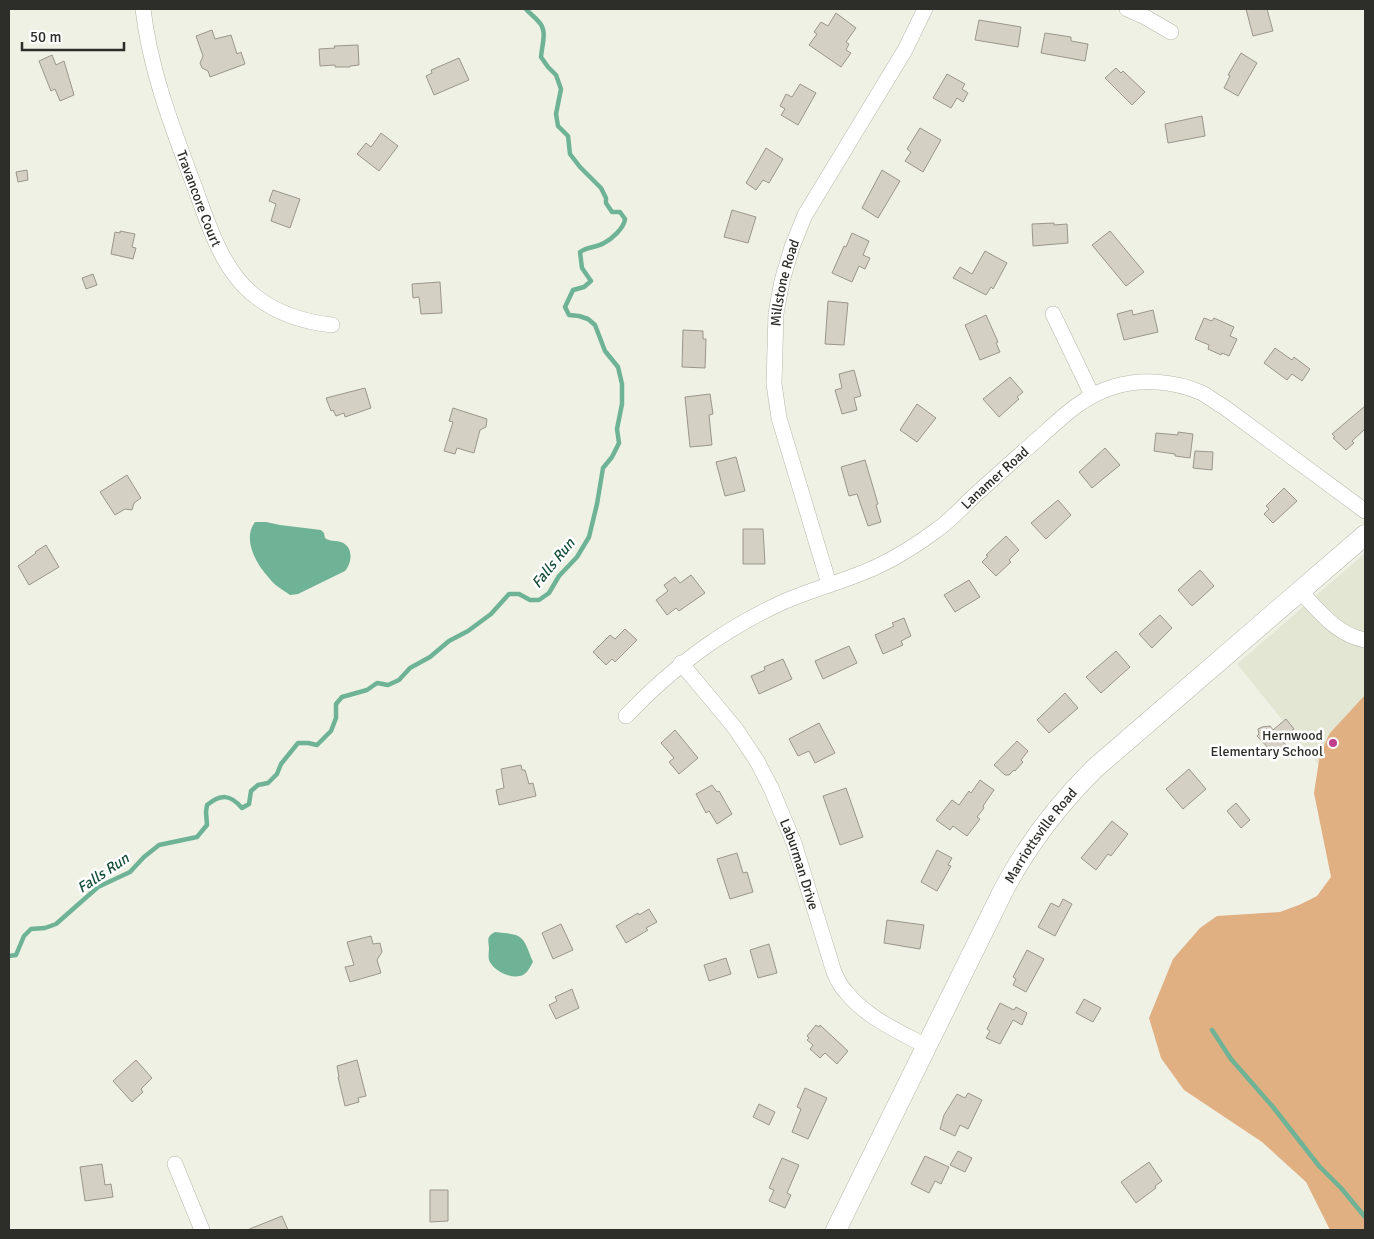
<svg xmlns="http://www.w3.org/2000/svg" width="1374" height="1239" font-family="Signika,sans-serif">
	<style>
		.built { fill: #e3e6d3 }
		.forest { fill: #e0af82 }
		.water { fill: #6fb396 }
		.lines { fill: none; stroke-linecap: round; stroke-linejoin: round }
		.stream { stroke: #6fb396; stroke-width: 4.5 }
		.building { fill: #d5d0c4; stroke: #9b968b }
		.minor-casing { stroke: #b5b7aa; stroke-width: 16 }
		.major-casing { stroke: #b5b7aa; stroke-width: 21 }
		.minor { stroke: #fff; stroke-width: 15 }
		.major { stroke: #fff; stroke-width: 20 }
		.poi-dot { fill: #be3f8b; stroke: #fff; stroke-width: 2 }
		.labels { text-anchor: middle; stroke-width: 5; stroke-linejoin: round; paint-order: stroke }
		.street-label { font-size: 14px; fill: #2d2e29; stroke: #fff }
		.poi-label { font-size: 14px; fill: #2d2e29; stroke: #fff; text-anchor: end }
		.water-label { font-size: 15px; font-style: italic; fill: #174e3a; stroke: #fff }
	</style>
	<rect width="100%" height="100%" fill="#eff1e4"/>
	<path class="built" d="M1365,553V822L1237,664Z"/>
	<path class="forest" d="M1365,695V1230H1330L1306,1182L1262,1142L1184,1090L1161,1058L1149,1018L1173,959L1200,928L1217,916L1280,912L1299,905L1317,896L1331,877L1314,793L1320,754L1330,733Z"/>
	<g class="water">
		<path d="M255,522H266L280,525L321,530L324,533L325,538C330,542 335,540 341,542C354,547 352,563 345,571L298,594L290,595C283,590 274,585 269,578C256,564 242,539 255,522Z"/>
		<path d="M495,932C525,935 522,935 533,962C530,967 528,972 523,975C512,980 493,971 489,960C488,956 489,952 489,948C488,939 487,936 495,932Z"/>
	</g>
	<g class="lines">
		<g class="stream">
			<path d="M9,956L16,955L24,936L31,929L45,928L56,924L98,887L130,872L144,857L159,845L197,837L207,825L206,812L207,805C221,794 230,794 242,808L249,804L251,791L258,785L268,783L277,774L281,764L298,743H308L317,745L331,731L336,718V704L342,697L367,690L377,683L388,685L399,680L410,668L430,657L449,641L468,631L491,614L509,594H519L530,600H539L549,593L559,576L577,557L589,537L597,504L603,468L612,457L619,443L617,429L622,404V384L618,367L605,351L595,325L588,319L579,316L569,315L565,307L573,290L584,287L591,281L582,268L580,252C589,246 596,248 604,243C612,239 624,228 625,219L620,212H612L606,203V198L601,188L580,167L570,154L568,136L558,126L556,114L561,89L556,75L548,67L541,57C542,44 548,30 538,21C534,16 530,14 526,9"/>
			<path d="M1212,1030L1231,1059L1273,1107L1319,1166L1341,1188L1365,1217"/>
		</g>
	</g>
	<g class="building">
		<path d="M1246,9H1267L1273,31L1253,36Z"/>
		<path d="M836,13L856,28L846,42L849,44L846,50L851,53L841,67L809,45L817,34L814,32L821,22L828,26Z"/>
		<path d="M979,20L1021,27L1018,47L975,40Z"/>
		<path d="M212,30L215,39L231,35L237,54L241,52L245,64L210,77L208,71L202,68L200,63L203,56L196,36Z"/>
		<path d="M1045,33L1071,37V41L1088,44L1085,61L1041,53Z"/>
		<path d="M358,45L359,65L350,66V67H335V65L320,66L319,49L335,48L334,46Z"/>
		<path d="M1241,53L1257,63L1238,96L1224,88L1230,76L1228,75Z"/>
		<path d="M52,55L56,65L64,61L74,95L60,101L55,89L51,91L39,61Z"/>
		<path d="M459,58L469,80L434,95L426,76L432,73L431,70Z"/>
		<path d="M1116,68L1121,73L1123,71L1145,92L1132,105L1105,78Z"/>
		<path d="M947,74L965,84L962,89L968,93L963,102L957,98L951,108L933,98Z"/>
		<path d="M800,84L816,93L798,125L781,115L785,109L780,106L786,94L792,97Z"/>
		<path d="M1202,116L1205,136L1168,143L1165,124Z"/>
		<path d="M920,128L941,140L923,172L905,161L911,152L907,149Z"/>
		<path d="M381,133L398,146L379,171L357,154L366,143L371,147Z"/>
		<path d="M766,148L783,159L769,183L763,180L756,190L746,183Z"/>
		<path d="M27,170L28,180L18,182L16,172Z"/>
		<path d="M882,170L900,181L878,218L862,208Z"/>
		<path d="M273,190L300,199L290,228L271,221L276,204L269,201Z"/>
		<path d="M732,210L756,217L748,243L724,237Z"/>
		<path d="M1054,223V225L1067,224L1068,243L1033,246L1032,224Z"/>
		<path d="M120,231L135,234L132,247L136,248L133,259L111,254L115,232L120,233Z"/>
		<path d="M1110,231L1144,272L1126,286L1092,245Z"/>
		<path d="M852,233L869,241L863,255L870,258L865,269L859,266L852,282L832,273L844,246L846,247Z"/>
		<path d="M985,251L1007,263L993,289L991,287L986,295L953,278L960,267L972,274Z"/>
		<path d="M93,274L97,285L86,289L82,278Z"/>
		<path d="M440,282L442,313L421,314L419,297L413,298L412,284Z"/>
		<path d="M828,301L848,303L844,345L825,344Z"/>
		<path d="M1132,310L1133,315L1153,310L1158,332L1124,340L1117,314Z"/>
		<path d="M986,315L998,342L996,343L1000,352L980,360L965,325Z"/>
		<path d="M1204,318L1212,321L1214,318L1234,327L1230,336L1237,339L1229,356L1222,353L1221,355L1208,349L1209,345L1195,339Z"/>
		<path d="M683,330L703,331V339H706L705,368L682,367Z"/>
		<path d="M1275,348L1292,360L1294,357L1310,369L1302,381L1292,374L1287,380L1264,363Z"/>
		<path d="M854,370L861,396L854,398L857,410L842,414L835,390L842,388L839,374Z"/>
		<path d="M1010,377L1023,392L1017,397L1019,399L999,417L983,399Z"/>
		<path d="M365,388L371,408L345,417L344,413L336,416L333,410L331,411L326,398Z"/>
		<path d="M710,394L713,414L709,415L712,445L690,447L685,397Z"/>
		<path d="M917,404L936,418L917,442L900,430Z"/>
		<path d="M1365,406V429L1352,441L1354,443L1346,450L1333,438L1335,437L1332,434Z"/>
		<path d="M453,408L487,419L486,427L480,430L474,453L457,448L455,454L444,451L453,422L449,421Z"/>
		<path d="M1178,432L1193,434L1190,458L1175,456V454L1154,451L1156,433L1178,435Z"/>
		<path d="M1105,448L1120,465L1092,488L1079,472Z"/>
		<path d="M1195,451L1213,452L1212,470L1193,468Z"/>
		<path d="M736,457L745,491L725,496L716,462Z"/>
		<path d="M865,460L878,504L876,505L881,522L868,526L857,494L849,496L841,467Z"/>
		<path d="M127,475L141,498L134,503L132,510L125,509L115,515L100,492Z"/>
		<path d="M1284,488L1297,501L1273,523L1264,514L1269,509L1266,506Z"/>
		<path d="M1058,500L1071,515L1046,539L1031,523Z"/>
		<path d="M743,529H763L765,564H743Z"/>
		<path d="M1006,536L1019,550L1009,560L1011,562L996,576L982,562L988,556L986,555Z"/>
		<path d="M46,545L59,567L29,585L18,566L36,553L35,552Z"/>
		<path d="M1200,570L1214,586L1192,606L1178,590Z"/>
		<path d="M691,575L705,593L679,611L676,608L667,615L656,600L668,591L664,585L675,577L680,583Z"/>
		<path d="M969,580L980,597L955,612L944,595Z"/>
		<path d="M1160,615L1172,628L1152,648L1139,634Z"/>
		<path d="M904,618L911,636L901,641L903,645L883,654L875,635L894,626L892,623Z"/>
		<path d="M625,629L637,640L615,662L612,659L606,665L593,652L610,635L615,639Z"/>
		<path d="M849,646L857,663L823,679L815,661Z"/>
		<path d="M1116,651L1130,667L1101,693L1086,677Z"/>
		<path d="M783,659L792,679L759,694L751,676L765,670L764,667Z"/>
		<path d="M1065,693L1078,708L1049,733L1037,720Z"/>
		<path d="M1286,719L1294,729L1281,739L1286,745L1278,752L1275,749L1272,752L1257,736L1259,734L1258,729L1262,727L1270,726L1273,730Z"/>
		<path d="M819,723L835,753L815,763L809,751L798,756L789,739Z"/>
		<path d="M675,730L698,758L679,774L669,762L674,758L661,743Z"/>
		<path d="M1017,741L1028,751L1021,760L1023,762L1015,771L1014,770L1009,775H1005L994,765Z"/>
		<path d="M521,765L522,770H525L529,784L533,783L536,796L499,805L496,790L504,788L501,769Z"/>
		<path d="M1189,769L1206,789L1183,809L1166,789Z"/>
		<path d="M980,780L994,790L983,806L984,808L977,817L980,819L967,836L953,826L950,830L936,820L952,800L959,805L969,791L971,793Z"/>
		<path d="M712,785L717,792L719,791L732,814L717,824L709,811L706,813L696,794Z"/>
		<path d="M846,788L863,837L840,845L823,796Z"/>
		<path d="M1236,803L1250,820L1241,828L1227,811Z"/>
		<path d="M1112,821L1128,834L1111,856L1108,854L1096,870L1081,858Z"/>
		<path d="M937,850L952,858L948,865L951,866L937,891L921,882Z"/>
		<path d="M737,853L743,873L747,872L753,892L730,899L717,859Z"/>
		<path d="M1063,899L1072,904L1055,936L1038,927L1051,903L1059,907Z"/>
		<path d="M649,909L657,922L646,928L648,930L626,943L616,926L638,913L639,915Z"/>
		<path d="M887,920L924,925L920,949L884,943Z"/>
		<path d="M561,924L573,950L553,959L542,933Z"/>
		<path d="M371,936L373,944L380,943L382,952L377,960L381,973L350,982L345,967L354,965L347,942Z"/>
		<path d="M769,944L777,973L758,978L750,950Z"/>
		<path d="M1027,950L1044,959L1026,992L1013,985L1016,979L1013,977Z"/>
		<path d="M726,958L731,974L709,981L704,965Z"/>
		<path d="M572,989L579,1008L556,1019L549,1005L557,1001L555,997Z"/>
		<path d="M1084,999L1101,1008L1093,1022L1076,1013Z"/>
		<path d="M1000,1003L1014,1010L1016,1007L1027,1013L1022,1025L1013,1020L1000,1044L986,1038L990,1031L987,1029Z"/>
		<path d="M816,1025L819,1027L820,1025L848,1051L837,1064L825,1053L820,1058L810,1049L813,1045L807,1040L809,1038L807,1036Z"/>
		<path d="M136,1060L152,1078L141,1089L143,1092L132,1102L113,1081Z"/>
		<path d="M357,1060L366,1096L358,1098L359,1102L345,1106L338,1077H339L337,1066Z"/>
		<path d="M805,1088L827,1098L808,1139L792,1132L801,1109L797,1107Z"/>
		<path d="M968,1093L982,1100L968,1129L960,1125L955,1136L940,1129L944,1115L957,1094L965,1098Z"/>
		<path d="M759,1104L775,1112L769,1125L753,1117Z"/>
		<path d="M958,1151L972,1158L965,1172L950,1165Z"/>
		<path d="M925,1156L949,1167L941,1184L935,1181L929,1193L911,1184Z"/>
		<path d="M782,1158L799,1165L787,1193L791,1195L785,1208L769,1201L774,1190L769,1188Z"/>
		<path d="M1149,1162L1162,1181L1155,1186L1156,1188L1136,1203L1121,1182Z"/>
		<path d="M102,1164L105,1185L111,1184L113,1197L85,1201L80,1167Z"/>
		<path d="M430,1190H448V1221L430,1222Z"/>
		<path d="M282,1216L288,1230H247Z"/>
	</g>
	<g class="lines">
		<g class="minor-casing">
			<g id="minor">
				<path id="s1" d="M143,9C150,69 171,124 192,180C207,219 220,269 255,296C278,314 304,322 332,325"/>
				<path d="M1127,9L1145,17L1171,32"/>
				<path d="M1053,314L1092,395"/>
				<path id="s2" d="M829,584L779,418L774,384L776,313L782,281L792,247L805,215L905,50L925,9"/>
				<path d="M1300,591C1319,611 1337,635 1365,640"/>
				<path id="s3" d="M681,663L735,728L757,761L771,788L794,843L834,972C837,979 841,987 846,992C867,1018 898,1031 926,1046"/>
				<path id="s4" d="M626,716C672,668 720,631 781,603C812,589 846,581 876,567C898,557 918,544 938,529C951,520 962,507 974,496C995,477 1017,457 1039,438C1061,418 1083,396 1113,387C1141,378 1175,381 1202,393C1209,397 1217,403 1224,407L1365,511"/>
				<path d="M175,1164L202,1230"/>
			</g>
		</g>
		<g class="major-casing">
			<g id="major">
				<path id="s5" d="M836,1230L1003,891C1027,845 1057,806 1094,769L1365,535"/>
			</g>
		</g>
		<use href="#minor" class="minor"/>
		<use href="#major" class="major"/>
	</g>
	<circle class="poi-dot" cx="1333" cy="743" r="5"/>
	<g class="labels">
		<g class="street-label">
			<text dy="5" stroke="none"><textPath href="#s1" startOffset="198">Travancore Court</textPath></text>
			<text dy="5" stroke="none"><textPath href="#s2" startOffset="310">Millstone Road</textPath></text>
			<text dy="5" stroke="none"><textPath href="#s4" startOffset="444">Lanamer Road</textPath></text>
			<text dy="5" stroke="none"><textPath href="#s5" startOffset="445">Marriottsville Road</textPath></text>
			<text dy="5" stroke="none"><textPath href="#s3" startOffset="236">Laburman Drive</textPath></text>
		</g>
		<g class="poi-label">
			<text x="1323" y="740">Hernwood<tspan x="1323" dy="16">Elementary School</tspan></text>
		</g>
		<g class="water-label">
			<text transform="translate(553 563) rotate(-51)" y="5">Falls Run</text>
			<text transform="translate(103 873) rotate(-34)" y="5">Falls Run</text>
		</g>
	</g>
	<rect width="1374" height="1239" fill="none" stroke="#2d2e29" stroke-width="20"/>
	<path d="M22 42v8h102v-8" fill="none" stroke="#2d2e29" stroke-width="2.5"/>
	<text x="30" y="42" font-size="15" fill="#2d2e29" stroke="#ffffff" stroke-width="4" paint-order="stroke">50 m</text>
</svg>
